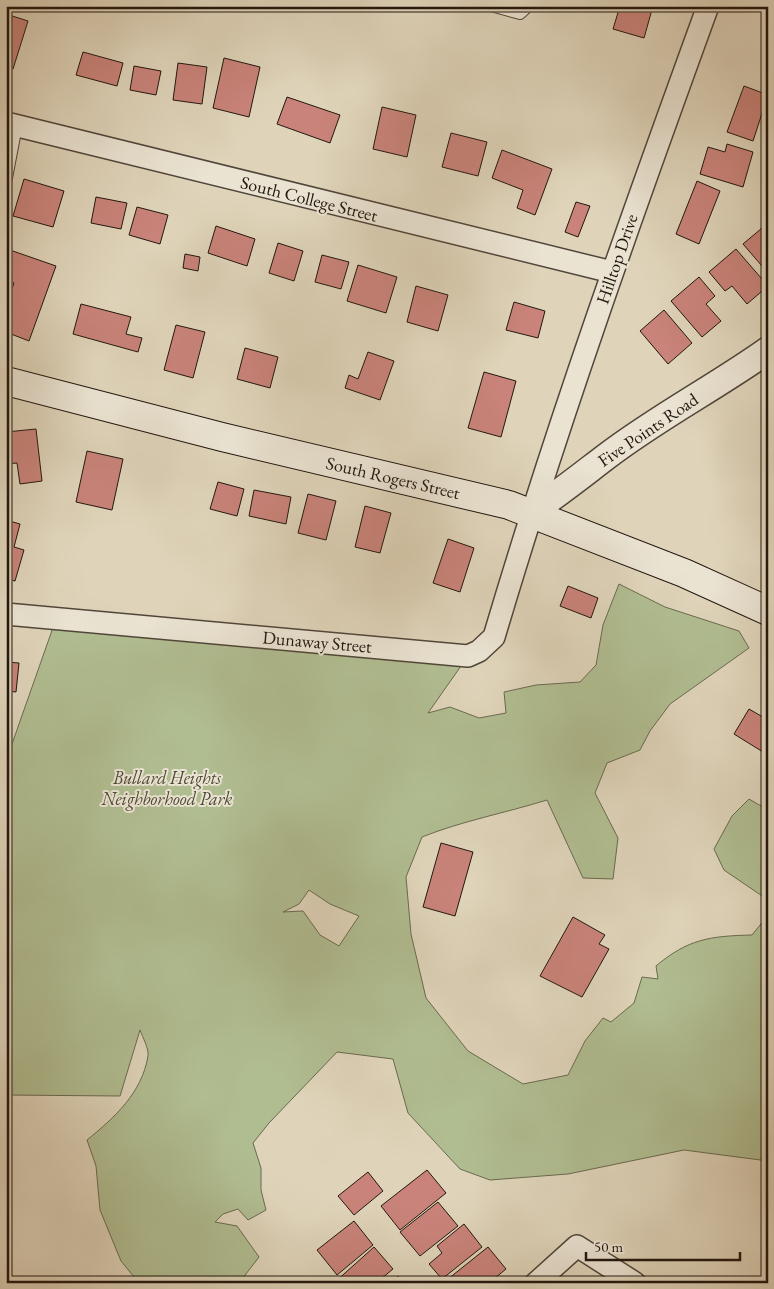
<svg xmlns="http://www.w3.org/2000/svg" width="774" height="1289" font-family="'EB Garamond',serif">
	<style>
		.green { fill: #b0bd91; stroke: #696a50; fill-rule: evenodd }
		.building { fill: #c9837a; stroke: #22170f }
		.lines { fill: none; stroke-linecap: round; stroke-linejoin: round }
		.service-casing { stroke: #51463a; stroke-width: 12 }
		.minor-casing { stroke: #51463a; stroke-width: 24 }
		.tertiary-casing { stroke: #51463a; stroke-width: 29 }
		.secondary-casing { stroke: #22170f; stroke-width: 30 }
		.service { stroke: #eae3d2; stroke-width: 10 }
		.minor { stroke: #eae3d2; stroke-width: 21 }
		.tertiary { stroke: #eae3d2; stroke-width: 26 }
		.secondary { stroke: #eae3d2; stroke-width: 28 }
		.labels { text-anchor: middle; stroke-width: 4; stroke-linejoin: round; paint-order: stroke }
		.street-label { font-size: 18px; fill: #22170f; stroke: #eae3d2 }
		.park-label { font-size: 18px; font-style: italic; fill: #4d4936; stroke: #eae3d2 }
	</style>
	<rect width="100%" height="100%" fill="#dfd4ba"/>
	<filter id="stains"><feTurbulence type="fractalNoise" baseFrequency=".004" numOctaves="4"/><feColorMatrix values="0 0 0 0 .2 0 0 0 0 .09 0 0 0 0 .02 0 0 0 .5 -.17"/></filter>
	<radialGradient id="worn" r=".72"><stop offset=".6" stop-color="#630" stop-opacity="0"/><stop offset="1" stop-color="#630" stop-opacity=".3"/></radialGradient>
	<g class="green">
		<path d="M619,584L665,607L739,631L749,648L670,704L650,731L640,750L607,763L595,793L618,838L613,879L583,878L547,800C505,813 462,821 422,837L406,877L411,934L426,998L468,1051L523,1084L568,1075L585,1041L603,1018L611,1022L634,1003L642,977L658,979L656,966C688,939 710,936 752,935L765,919L768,906V1161L684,1150L568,1174L490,1180L460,1169L408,1113L393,1059L337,1052L269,1123L253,1143L261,1168V1190L266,1210L248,1220L238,1209L223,1214L215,1222L237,1226L259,1257L239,1283H139L121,1261L100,1210L96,1166L87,1140C114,1118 142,1093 148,1056C149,1049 143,1038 140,1030L120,1096L6,1095V761L56,619L468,656L428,713L450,707L479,718L506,713L504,692L536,685L580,682L596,665L603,625ZM309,890L330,904L359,916L339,946L320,935L303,911L283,912L299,904Z"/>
		<path d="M749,799L768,810V900L724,870L714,849L732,816Z"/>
	</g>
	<g class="building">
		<path d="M620,6H653L644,38L613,29Z"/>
		<path d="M6,14L28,21L13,69L6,67Z"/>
		<path d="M83,52L123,63L117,86L76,75Z"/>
		<path d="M224,58L260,67L249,117L213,108Z"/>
		<path d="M178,63L207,67L202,104L173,100Z"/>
		<path d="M134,66L161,71L156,95L130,90Z"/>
		<path d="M744,86L768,95L753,141L727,132Z"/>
		<path d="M287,97L340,115L330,143L277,124Z"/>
		<path d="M382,107L416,115L407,157L373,149Z"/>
		<path d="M451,133L487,142L478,176L442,167Z"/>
		<path d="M727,144L753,152L743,187L700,174L708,147L725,152Z"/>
		<path d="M502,150L552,169L535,215L517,208L523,190L492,178Z"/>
		<path d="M24,179L64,191L53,227L13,216Z"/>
		<path d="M697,181L720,191L699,244L676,234Z"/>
		<path d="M96,197L127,203L121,229L91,223Z"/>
		<path d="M576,202L590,206L578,237L565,232Z"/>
		<path d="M137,207L168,215L160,244L129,235Z"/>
		<path d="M768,223V273L743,244Z"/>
		<path d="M216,226L255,239L247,266L208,253Z"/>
		<path d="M278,243L303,251L294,281L269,273Z"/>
		<path d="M736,249L768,286L747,304L732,286L725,291L709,272Z"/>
		<path d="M10,250L56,266L29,341L6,332V305L14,283L6,280V260Z"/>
		<path d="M185,254L200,257L198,271L183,268Z"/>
		<path d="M322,255L349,262L341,289L315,282Z"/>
		<path d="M358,265L397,277L386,313L347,301Z"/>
		<path d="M699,277L715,296L706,304L721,321L702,337L671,301Z"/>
		<path d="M416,286L448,295L438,331L407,322Z"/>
		<path d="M514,302L545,311L538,338L506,330Z"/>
		<path d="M81,304L131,317L126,334L142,338L138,352L73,334Z"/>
		<path d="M664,310L692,343L668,364L640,331Z"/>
		<path d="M176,325L205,332L193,378L164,370Z"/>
		<path d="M245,348L278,357L270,388L237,379Z"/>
		<path d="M368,352L394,361L380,400L345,388L349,375L358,379Z"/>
		<path d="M484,372L516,381L501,437L468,428Z"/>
		<path d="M36,429L42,481L20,484L17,463L6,464V432Z"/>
		<path d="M87,451L123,459L112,510L76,502Z"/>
		<path d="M218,482L244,489L237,516L210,509Z"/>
		<path d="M254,490L291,497L286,524L249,516Z"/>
		<path d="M308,494L336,501L326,540L298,533Z"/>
		<path d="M365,506L391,513L380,553L355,547Z"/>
		<path d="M6,520L20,524L14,547L24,550L15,581L6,579Z"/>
		<path d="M448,539L474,548L460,592L433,583Z"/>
		<path d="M568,586L598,598L591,618L560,606Z"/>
		<path d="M6,662L19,663L16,692L6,691Z"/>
		<path d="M749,709L768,720V744L763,752L734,734Z"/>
		<path d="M441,843L473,852L455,916L423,907Z"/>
		<path d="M573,917L605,935L599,944L609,949L582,997L540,976Z"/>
		<path d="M427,1170L446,1193L400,1230L381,1206Z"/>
		<path d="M368,1172L383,1191L354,1215L338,1196Z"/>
		<path d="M438,1202L458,1226L420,1256L400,1232Z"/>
		<path d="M354,1221L373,1245L337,1275L317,1250Z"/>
		<path d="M464,1224L482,1247L442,1279L429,1264L442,1253L437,1246Z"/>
		<path d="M374,1247L393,1269L376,1283H334Z"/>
		<path d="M488,1247L506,1269L489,1283H443Z"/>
		<path d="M398,1276L404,1283H391Z"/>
	</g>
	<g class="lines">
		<g class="service-casing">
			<g id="service">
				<path d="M491,6L520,14L529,6"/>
				<path d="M6,183L17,126"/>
			</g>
		</g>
		<g class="minor-casing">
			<g id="minor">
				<path d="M6,123L612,272"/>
				<path d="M6,614L468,656L479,651L494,637C557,424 632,215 708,6"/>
				<path d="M536,1283L577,1246L635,1283"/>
			</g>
		</g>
		<g class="tertiary-casing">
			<path id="tertiary" d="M530,513C557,495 582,475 607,456C658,417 716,387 768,350"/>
		</g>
		<g class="secondary-casing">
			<path id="secondary" d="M6,381L222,437L509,505L684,573L768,611"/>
		</g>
		<use href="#service" class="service"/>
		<use href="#minor" class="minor"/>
		<use href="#tertiary" class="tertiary"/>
		<use href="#secondary" class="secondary"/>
	</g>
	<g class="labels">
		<g class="street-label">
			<text transform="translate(309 199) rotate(14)" y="6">South College Street</text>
			<text transform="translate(617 259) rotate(-71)" y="6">Hilltop Drive</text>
			<text transform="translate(648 430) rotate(-34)" y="6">Five Points Road</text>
			<text transform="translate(393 478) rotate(13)" y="6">South Rogers Street</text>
			<text transform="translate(317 642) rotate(5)" y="6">Dunaway Street</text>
		</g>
		<g class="park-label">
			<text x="167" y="784">Bullard Heights<tspan x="167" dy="21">Neighborhood Park</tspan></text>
		</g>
	</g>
	<rect width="774" height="1289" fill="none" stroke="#dfd4ba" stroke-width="25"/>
	<rect x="8" y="8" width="759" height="1274" fill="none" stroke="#22170f" stroke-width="2.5"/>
	<rect x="12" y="12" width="749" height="1264" fill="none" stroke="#22170f"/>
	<path d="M586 1252v8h154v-8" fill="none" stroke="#22170f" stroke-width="2.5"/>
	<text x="594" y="1252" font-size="15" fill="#22170f" stroke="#eae3d2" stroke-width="4" paint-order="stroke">50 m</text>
	<rect width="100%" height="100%" filter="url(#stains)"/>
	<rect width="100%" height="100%" fill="url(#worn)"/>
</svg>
